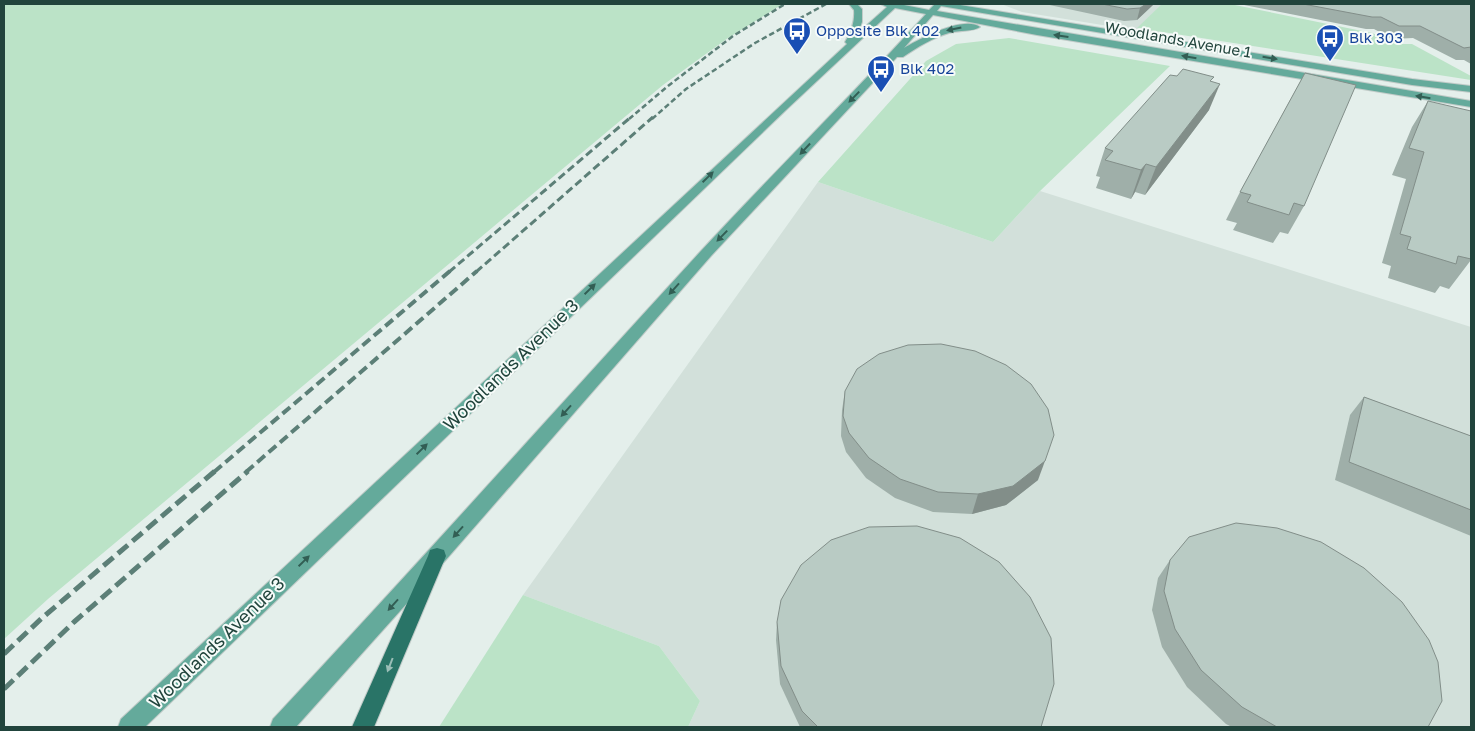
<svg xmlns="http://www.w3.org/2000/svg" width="1475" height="731" font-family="'Golos Text',sans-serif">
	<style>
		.built { fill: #d2e0da }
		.green { fill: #bbe3c7 }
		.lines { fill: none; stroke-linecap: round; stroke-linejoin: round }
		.major-casing { stroke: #c1cbc8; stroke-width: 2 }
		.highway-casing { stroke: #c1cbc8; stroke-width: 2 }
		.major { fill: #64aa9b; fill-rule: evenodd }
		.highway { fill: #297467; fill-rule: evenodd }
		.rail-far3 { stroke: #5c7f77; stroke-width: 2.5; stroke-dasharray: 5.5 3; stroke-linecap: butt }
		.rail-far2 { stroke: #5c7f77; stroke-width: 3; stroke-dasharray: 8 4; stroke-linecap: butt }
		.rail-far1 { stroke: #5c7f77; stroke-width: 4; stroke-dasharray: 10 5; stroke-linecap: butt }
		.rail { stroke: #5c7f77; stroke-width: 5; stroke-dasharray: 13 6; stroke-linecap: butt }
		.wall { fill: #9fafa9 }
		.shaded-wall { fill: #828e89 }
		.building { fill: #b9cbc4; stroke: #828e89 }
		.oneway { fill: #325e54 }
		.oneway2 { fill: #9abeb7 }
		.labels { text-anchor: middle; stroke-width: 4; stroke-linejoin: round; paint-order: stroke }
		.far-transit-label { font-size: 15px; fill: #164399; stroke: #f6fbf9; text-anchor: start }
		.far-street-label { font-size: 15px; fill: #21443c; stroke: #f6fbf9 }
		.street-label { font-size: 18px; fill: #21443c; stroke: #f6fbf9 }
	</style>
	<rect width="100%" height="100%" fill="#e4efeb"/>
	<g class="built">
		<path d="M1001,4H1188L1158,34L1022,12Z"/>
		<path d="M818,182L993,242L1040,191L1471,327V727H688L700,701L659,646L523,595Z"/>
	</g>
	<g class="green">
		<path d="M4,4H783L728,38L663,85L48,599L4,639Z"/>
		<path d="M1162,4H1230L1372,33L1398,44H1412L1471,76V80L1137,28Z"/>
		<path d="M1009,38L1170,66L1040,191L993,242L818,182L926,61L956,44Z"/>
		<path d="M523,595L659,646L700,701L688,727H439Z"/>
	</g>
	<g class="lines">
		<g class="major-casing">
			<path id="major" d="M849,4H857L862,9V22L858,33L887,7L881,4H899L929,10L935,4H954L1412,79L1471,86V92L1412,85L941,6L937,11L1471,101V107L1037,35L933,15L904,48C919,39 964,15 980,27C973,32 959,30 949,33C932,38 918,47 903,57H897L711,256L444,562L296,727H270L273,719C417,565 557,408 700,252C774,172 852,95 926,14L895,8L786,110L145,727H118L121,719L847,44L845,42C851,32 855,22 854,10Z"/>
		</g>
		<g class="highway-casing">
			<path id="highway" d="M437,548L444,550L446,556L374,727H352L428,556L430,550Z"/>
		</g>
		<use href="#major" class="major"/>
		<use href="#highway" class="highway"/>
		<g class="rail-far3">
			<path d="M629,119L668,86L733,36L785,4"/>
			<path d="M652,119L686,89L755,43L826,4"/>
		</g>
		<g class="rail-far2">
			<path d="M449,272L631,117"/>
			<path d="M476,272L653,117"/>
		</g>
		<g class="rail-far1">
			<path d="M214,472L450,271"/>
			<path d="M246,472L477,271"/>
		</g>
		<g class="rail">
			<path d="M4,654L42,618L215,471"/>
			<path d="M4,689L74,622L248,471"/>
		</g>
	</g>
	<g class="wall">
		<path d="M1045,4H1154L1137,20L1124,21Z"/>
		<path d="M1239,4H1471V64L1464,60H1456L1413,38L1392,39L1374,29H1366Z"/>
		<path d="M1305,73L1304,206L1288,234L1280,232L1273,243L1233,230L1237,223L1226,220L1240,192Z"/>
		<path d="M1177,76L1212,82L1209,110L1145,195L1135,192L1131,199L1096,188L1100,177L1096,176L1105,148Z"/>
		<path d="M1428,101L1471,260L1449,289L1440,286L1435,293L1388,278L1391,266L1382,263L1406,179L1392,175L1412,127Z"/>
		<path d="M845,391L1038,480L1006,505L972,514L933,512L895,498L866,478L846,452L841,436L842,410Z"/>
		<path d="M1364,397L1471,436V536L1335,480L1350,415Z"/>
		<path d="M1170,560L1428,727H1232L1226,724L1187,687L1162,647L1152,610L1158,578Z"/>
		<path d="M777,622L1041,727H800L780,684L776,640Z"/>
	</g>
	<g class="shaded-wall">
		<path d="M1146,4H1154L1137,20L1140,8Z"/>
		<path d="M1220,84L1209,110L1145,195L1156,167Z"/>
		<path d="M1146,164L1135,192L1131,199L1141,170Z"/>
		<path d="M1045,461L1038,480L1006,505L972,514L978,494Z"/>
	</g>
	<g class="building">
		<path d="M1102,4H1146L1140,8L1127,9Z"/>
		<path d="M1303,4H1471V47L1464,48L1420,26H1399L1381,17H1372Z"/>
		<path d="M1183,69L1214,77L1210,81L1220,84L1156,167L1146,164L1141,170L1105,160L1113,151L1105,148L1170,75L1177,76Z"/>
		<path d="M1305,73L1356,85L1304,206L1294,203L1289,215L1247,202L1251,195L1240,192Z"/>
		<path d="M1428,101L1471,111V259L1458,256L1456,264L1407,249L1411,237L1400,234L1424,152L1409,148Z"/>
		<path d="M941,344L975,351L1006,365L1031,384L1048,409L1054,435L1045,461L1013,486L978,494L938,492L900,479L869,458L849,433L843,416L845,391L857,369L879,354L908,345Z"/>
		<path d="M1364,397L1471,436V510L1349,462Z"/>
		<path d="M1236,523L1277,528L1321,542L1364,568L1402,602L1429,640L1438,662L1442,701L1428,727H1277L1242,707L1201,670L1175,629L1164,591L1170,560L1189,537Z"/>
		<path d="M917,526L960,538L999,562L1030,597L1051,638L1054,684L1041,727H818L802,711L781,666L777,622L781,600L801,565L831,540L869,527Z"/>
	</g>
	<defs><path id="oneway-solid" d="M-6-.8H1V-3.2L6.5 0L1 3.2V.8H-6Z" transform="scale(1.25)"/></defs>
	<g class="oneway">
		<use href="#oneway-solid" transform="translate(954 29) rotate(168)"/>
		<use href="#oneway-solid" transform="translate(1061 36) rotate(-172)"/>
		<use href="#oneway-solid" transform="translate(1189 57) rotate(-170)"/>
		<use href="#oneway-solid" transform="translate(1270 58) rotate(9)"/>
		<use href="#oneway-solid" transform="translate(854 97) rotate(134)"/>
		<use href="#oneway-solid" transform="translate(1423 97) rotate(-171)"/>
		<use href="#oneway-solid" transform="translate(805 149) rotate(133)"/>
		<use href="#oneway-solid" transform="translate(708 177) rotate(-44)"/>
		<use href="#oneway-solid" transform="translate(722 236) rotate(134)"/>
		<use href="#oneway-solid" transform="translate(590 289) rotate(-44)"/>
		<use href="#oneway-solid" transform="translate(674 289) rotate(132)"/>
		<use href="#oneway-solid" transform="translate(566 411) rotate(132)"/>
		<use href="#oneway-solid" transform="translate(422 449) rotate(-44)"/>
		<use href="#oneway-solid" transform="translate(458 532) rotate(132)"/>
		<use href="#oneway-solid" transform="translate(304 561) rotate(-44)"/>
		<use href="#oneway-solid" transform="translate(393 605) rotate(132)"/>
	</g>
	<use class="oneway2" href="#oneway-solid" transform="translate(390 665) rotate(111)"/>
	<defs>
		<g id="bus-pin" transform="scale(1.4375)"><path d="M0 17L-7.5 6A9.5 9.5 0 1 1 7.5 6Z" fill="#1a4fb4" stroke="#f6fbf9"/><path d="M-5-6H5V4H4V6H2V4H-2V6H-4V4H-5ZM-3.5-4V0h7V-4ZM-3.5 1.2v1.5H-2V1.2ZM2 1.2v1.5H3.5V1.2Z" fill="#fff"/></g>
	</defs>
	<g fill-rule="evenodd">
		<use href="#bus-pin" x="797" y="31"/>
		<use href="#bus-pin" x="1330" y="38"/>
		<use href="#bus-pin" x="881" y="69"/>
	</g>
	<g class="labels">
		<g class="far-transit-label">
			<text x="816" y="36">Opposite Blk 402</text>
			<text x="1349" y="43">Blk 303</text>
			<text x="900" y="74">Blk 402</text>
		</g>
		<g class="far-street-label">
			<text transform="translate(1178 40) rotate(10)" y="5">Woodlands Avenue 1</text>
		</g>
		<g class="street-label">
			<text transform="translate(511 365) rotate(-44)" y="6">Woodlands Avenue 3</text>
			<text transform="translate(217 643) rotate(-44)" y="6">Woodlands Avenue 3</text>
		</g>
	</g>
	<rect width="1475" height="731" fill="none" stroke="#21443c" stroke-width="10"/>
</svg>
